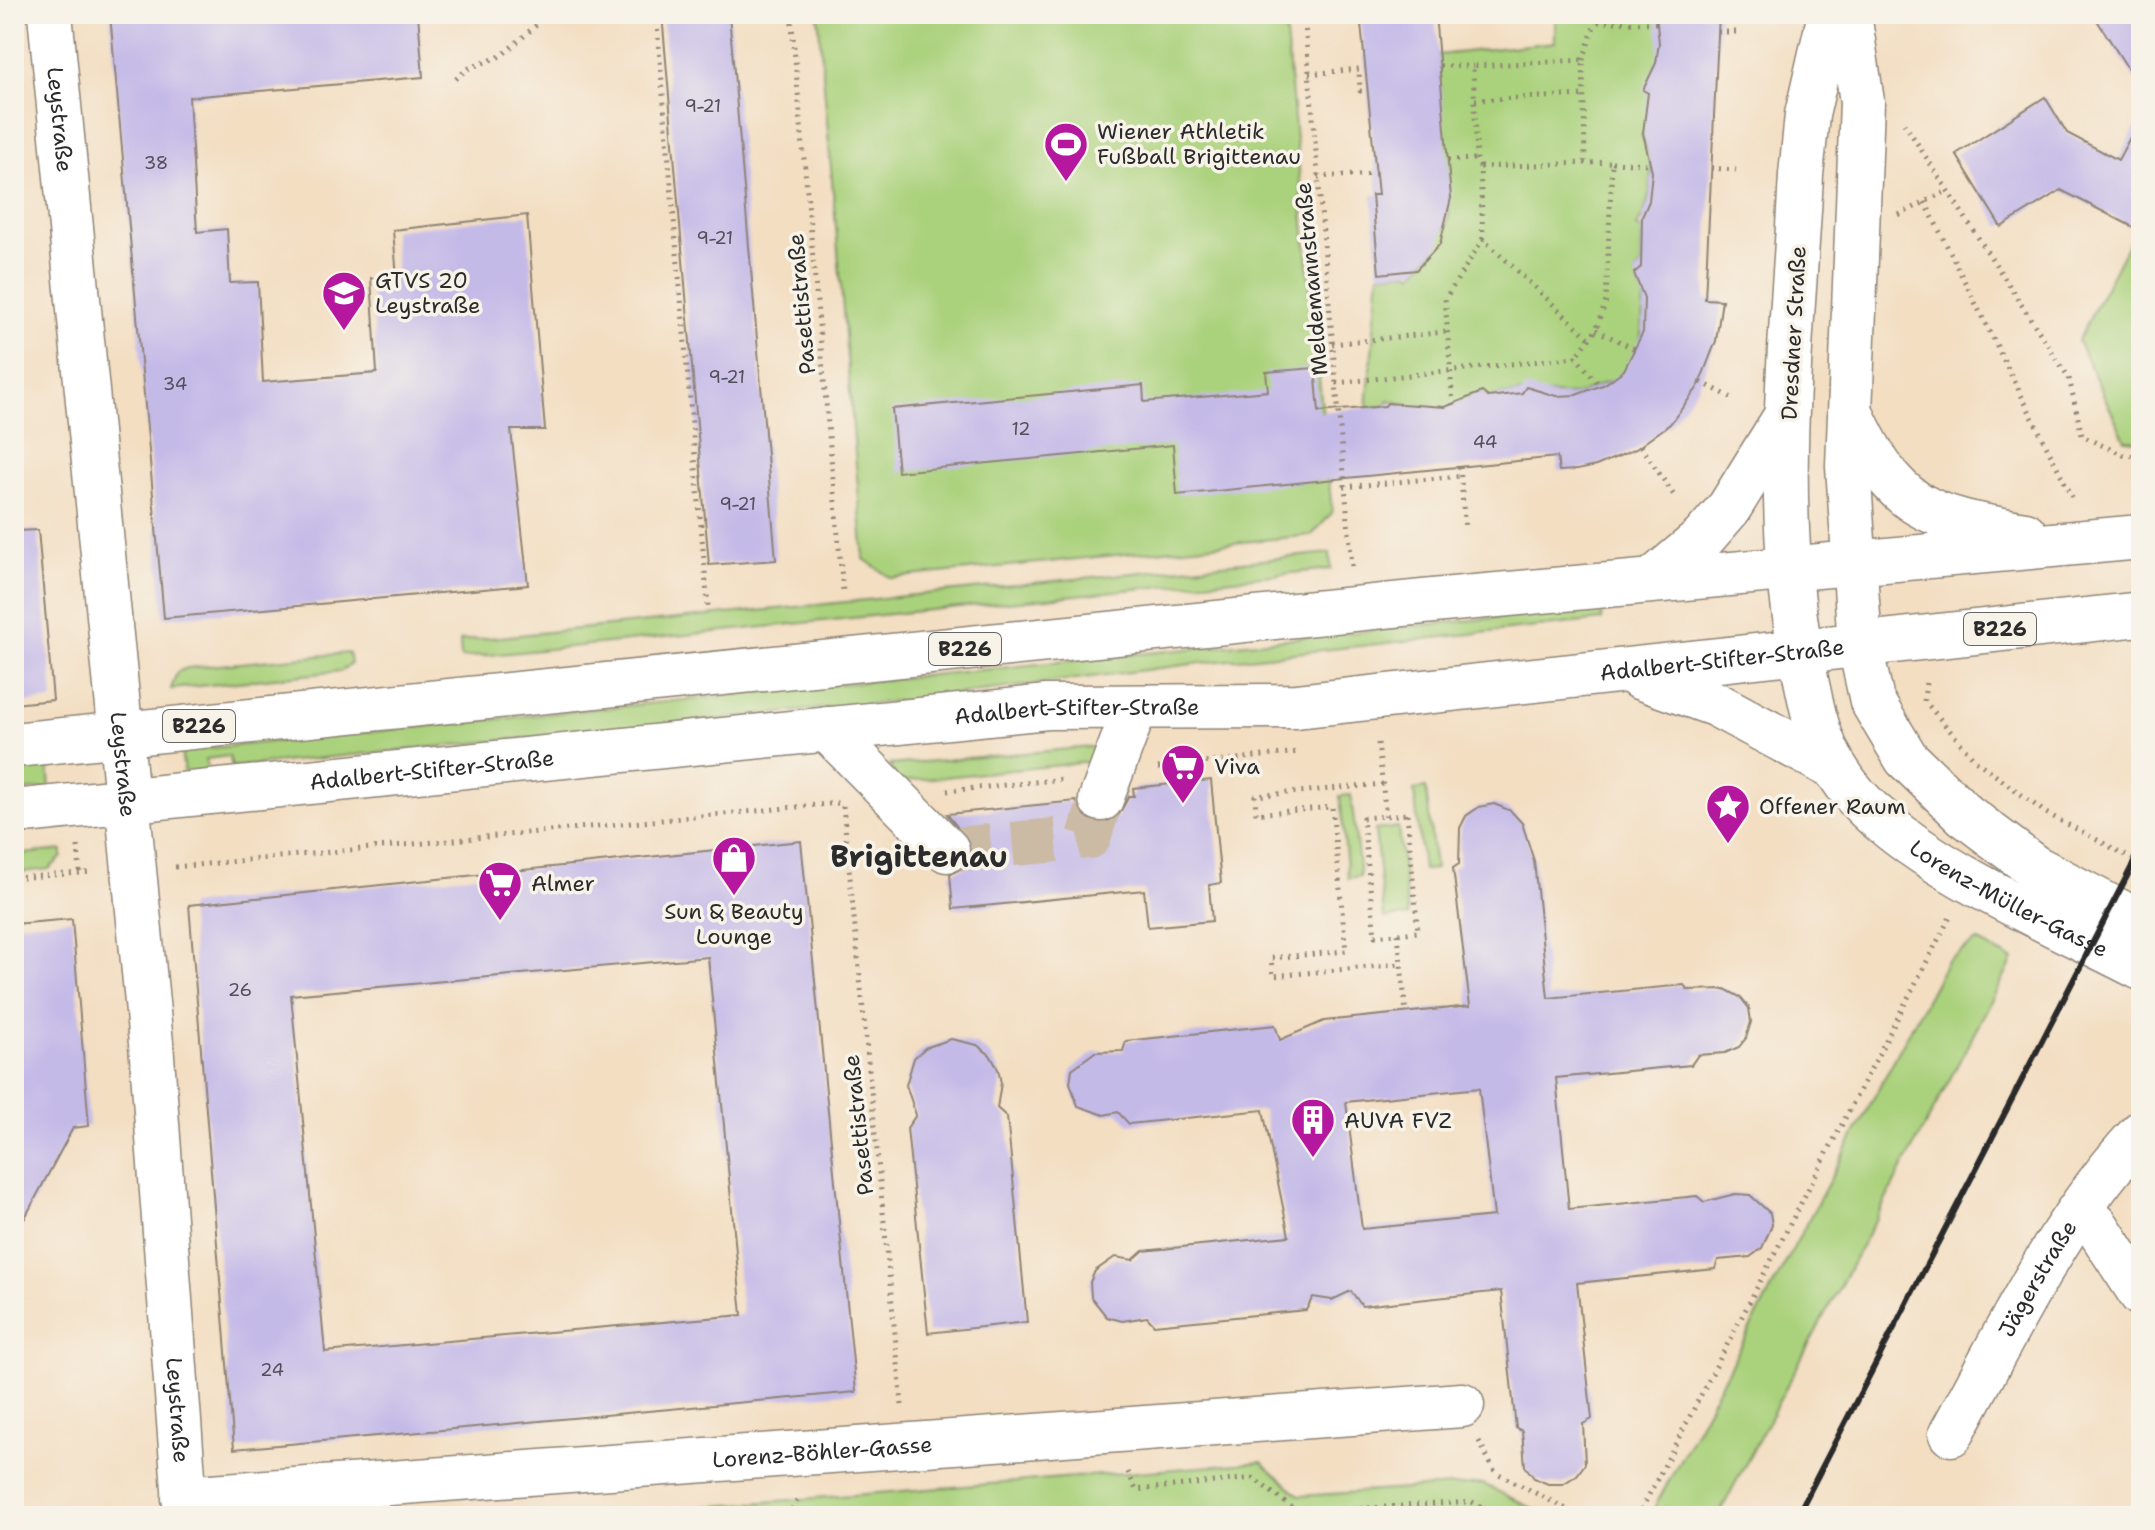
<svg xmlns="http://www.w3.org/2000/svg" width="2155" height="1530" font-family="'Shantell Sans',sans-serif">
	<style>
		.green { fill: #aad17b; stroke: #6a7e53; stroke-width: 2 }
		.building { fill: #c4bae8; fill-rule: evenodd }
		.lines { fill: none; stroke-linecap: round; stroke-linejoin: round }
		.minor-tunnel { stroke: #cbbaa4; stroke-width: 44; stroke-dasharray: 44 22; stroke-linecap: butt }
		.minor-casing { stroke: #8f8476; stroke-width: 47 }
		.major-casing { stroke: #8f8476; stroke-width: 47 }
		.path { stroke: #8f8476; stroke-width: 5; stroke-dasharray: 2 6; stroke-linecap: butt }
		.minor { stroke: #fff; stroke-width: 44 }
		.major { stroke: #fff; stroke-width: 44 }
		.rail { stroke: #2b2b2b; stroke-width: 6 }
		.labels { text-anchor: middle; stroke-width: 7; stroke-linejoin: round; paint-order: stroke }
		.number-label { font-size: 18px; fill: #514f5a }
		.shield { fill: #f7f3e8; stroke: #686764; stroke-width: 2 }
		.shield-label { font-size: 20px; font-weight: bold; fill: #2b2b2b }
		.street-label { font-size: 22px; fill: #2b2b2b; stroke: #f7f3e8 }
		.poi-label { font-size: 22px; fill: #2b2b2b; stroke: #f7f3e8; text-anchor: start }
		.district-label { font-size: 30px; font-weight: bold; fill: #2b2b2b; stroke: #f7f3e8 }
	</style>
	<rect width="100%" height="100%" fill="#f7f3e8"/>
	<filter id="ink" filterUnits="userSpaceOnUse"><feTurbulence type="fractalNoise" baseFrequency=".0125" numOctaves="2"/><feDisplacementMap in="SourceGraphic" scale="16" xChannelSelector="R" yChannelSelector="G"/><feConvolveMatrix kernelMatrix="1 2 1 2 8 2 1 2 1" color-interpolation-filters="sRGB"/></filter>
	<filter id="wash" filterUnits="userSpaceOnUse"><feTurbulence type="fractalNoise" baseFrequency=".006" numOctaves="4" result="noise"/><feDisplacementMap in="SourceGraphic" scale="32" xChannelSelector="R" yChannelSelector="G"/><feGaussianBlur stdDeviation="1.8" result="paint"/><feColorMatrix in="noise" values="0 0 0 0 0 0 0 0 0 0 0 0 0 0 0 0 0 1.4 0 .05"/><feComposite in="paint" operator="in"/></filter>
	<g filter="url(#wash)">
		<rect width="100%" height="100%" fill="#f3dec2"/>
		<g class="green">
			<path d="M818,14H1284L1332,513L1312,535L891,578L864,559Z"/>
			<path d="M1555,14H1654L1668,34L1651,77L1646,131L1641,135C1657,165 1653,199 1637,227L1642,230L1641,267L1635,273L1644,298L1638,369L1576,395L1522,393L1488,397L1481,392L1448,416L1389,400L1385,406L1367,408L1379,274L1409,271L1413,274L1435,249L1438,225L1445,229L1449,216L1438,55L1555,42Z"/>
			<path d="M2141,219V441L2125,440L2078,341Z"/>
			<path d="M1330,553L1331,569L461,658L460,641Z"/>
			<path d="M1601,607L1602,620L1192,664L920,699L232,767L229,756L206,759L208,770L184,772L181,751Z"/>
			<path d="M349,653L351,664L341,671L171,689L177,672L187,668Z"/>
			<path d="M1103,746L1089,762L897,782L890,765Z"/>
			<path d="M48,765L50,788L14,792V769Z"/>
			<path d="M1426,788L1435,869L1423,870L1414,790Z"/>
			<path d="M1351,795L1360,876L1348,878L1340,796Z"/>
			<path d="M1398,827L1408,916L1384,918L1375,830Z"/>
			<path d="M62,850V857L49,869L14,873V855Z"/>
			<path d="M1977,941L2013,960L1718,1516H1650L1947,961Z"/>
			<path d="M1262,1462L1300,1496L1483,1484L1548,1516H592Z"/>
		</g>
		<g id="blocks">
			<g class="building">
				<path d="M110,14H418L423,77L189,97L197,232L227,229L230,283L258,282L263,382L377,373L371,278H397L393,230L527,215L545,430H511L528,585L164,618Z"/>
				<path d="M662,14H729L776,560L709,565Z"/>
				<path d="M1360,14H1435L1451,198L1440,244L1416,270L1379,274L1372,195H1378Z"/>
				<path d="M1656,14H1719L1705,299L1722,300L1716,341L1698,387L1670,424L1636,449L1596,466L1577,470L1559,471L1557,457L1177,495L1173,445L898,472L892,409L1143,385L1144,402L1268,391L1266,372L1315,368L1319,412L1385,406L1387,403L1445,407L1482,392L1488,397L1522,393L1526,387L1556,396L1576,395L1605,384L1624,370L1643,332L1644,298L1634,273L1641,267L1642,217L1649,201L1652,172L1643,133L1648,93L1643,90L1656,63L1659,43Z"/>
				<path d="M2093,14H2141V89Z"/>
				<path d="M2045,97L2067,133L2118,160L2141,117V231L2061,190L2001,227L1956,154Z"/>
				<path d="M38,530L53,700L14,704V531Z"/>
				<path d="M1211,780L1221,883L1209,885L1212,921L1148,927L1144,890L953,909L950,874L965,867L971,857V844L947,814L1076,801L1082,815L1092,822L1104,824L1117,818L1129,796H1134L1133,788Z"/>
				<path d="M1494,804L1511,811L1522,823L1534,861L1548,998L1684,985L1688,990L1725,989L1740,997L1749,1008L1751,1022L1746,1038L1739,1047L1725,1053L1698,1055L1691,1065L1556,1078L1569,1209L1697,1196L1704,1202L1735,1194L1750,1195L1770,1213L1772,1225L1762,1248L1750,1257L1718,1260L1715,1269L1577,1283L1592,1419L1583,1424L1585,1464L1577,1475L1563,1484H1548L1534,1478L1525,1466L1522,1431L1516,1428L1501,1291L1362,1306L1351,1291L1332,1300L1313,1297L1306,1310L1154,1325L1147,1317L1122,1321L1107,1317L1091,1297L1090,1282L1095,1271L1115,1257L1133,1260L1143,1251L1289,1236L1263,1110L1129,1124L1118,1112L1104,1115L1078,1106L1070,1083L1072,1069L1095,1052L1123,1051L1126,1041L1275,1025L1280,1040L1324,1021L1470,1006L1453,868L1459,864L1460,828L1466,816L1479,807ZM1479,1088L1494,1216L1362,1229L1346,1102Z"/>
				<path d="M801,841L856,1392L234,1449L189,905ZM708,957L742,1315L325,1352L291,995Z"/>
				<path d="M72,919L89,1126L73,1128L14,1238V924Z"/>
				<path d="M951,1039L977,1045L990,1055L998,1069L1001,1083L997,1108L1007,1117L1027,1322L928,1333L907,1128L916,1115L906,1085L914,1058L925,1048Z"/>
			</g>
		</g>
	</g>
	<g filter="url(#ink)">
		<use href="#blocks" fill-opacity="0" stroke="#8f8476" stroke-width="2"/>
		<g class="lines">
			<path class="minor-tunnel" d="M947,850L1089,837L1101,799"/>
			<g class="minor-casing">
				<g id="minor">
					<path id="s1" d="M50,14L151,1043L186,1516"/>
					<path d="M827,729L947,850"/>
					<path d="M1101,799L1135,708"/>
					<path d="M2079,1211L2096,1225L2141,1294"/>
					<path id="s2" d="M1951,1434C2008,1330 2059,1220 2141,1133"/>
					<path id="s3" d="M184,1498L1462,1405"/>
				</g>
			</g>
			<g class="major-casing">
				<g id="major">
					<path id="s4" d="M1830,14L1807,115L1801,175C1793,337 1770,503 1803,664C1810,699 1816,736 1835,767C1847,787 1865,808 1883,822C1949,879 2062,927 2141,968"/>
					<path d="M1849,14L1862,102L1848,466L1860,646L1872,701L1906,758L1965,815L2034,867L2141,923"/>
					<path d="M1851,413C1896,511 1925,516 2025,534"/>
					<path d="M1653,580L1703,538L1729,508L1786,416"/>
					<path d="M1639,677L1715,704L1835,768"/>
					<path d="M14,745L1453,599L2141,537"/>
					<path id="s5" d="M14,812L1047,707L1296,706L2141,614"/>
				</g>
			</g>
			<g class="path">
				<path d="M656,14L708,606"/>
				<path d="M791,14L843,591"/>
				<path d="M1304,14L1352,567"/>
				<path d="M1598,22L1657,23"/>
				<path d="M1718,32H1741"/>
				<path d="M1583,60L1598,14"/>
				<path d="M1440,66H1473"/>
				<path d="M1309,74L1359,69L1360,91L1368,90"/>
				<path d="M456,79L467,69L501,56L549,14"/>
				<path d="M1475,100L1585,95"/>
				<path d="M1904,123L2069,378L2082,436L2123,455L2141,456"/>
				<path d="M1448,160L1477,159"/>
				<path d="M1612,162L1651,164"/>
				<path d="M1480,167L1477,159L1473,66L1583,60L1585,161"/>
				<path d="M1711,168L1736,170"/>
				<path d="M1318,177L1376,174"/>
				<path d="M1925,202L2072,497"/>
				<path d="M1899,215L1949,190"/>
				<path d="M1483,239L1480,167L1612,162L1606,301L1596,330L1576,357"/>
				<path d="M1596,330L1637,350"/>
				<path d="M1332,344L1445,332"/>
				<path d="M1701,382L1736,400"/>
				<path d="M1336,383L1576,357L1600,386"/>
				<path d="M1453,405L1445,299L1483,239L1590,339"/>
				<path d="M1641,446L1675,497"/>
				<path d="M1460,467L1465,529"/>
				<path d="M1344,487L1461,476"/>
				<path d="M1924,701L1926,682"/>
				<path d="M1929,706L1975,760L2046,813L2141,863"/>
				<path d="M1378,743L1386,816"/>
				<path d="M1158,768L1299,752"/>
				<path d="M1383,784L1255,796L1256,814L1332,807L1346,951L1271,958L1273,976L1401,964"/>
				<path d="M947,791L1064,779"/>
				<path d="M843,806L902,1405"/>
				<path d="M1407,814L1418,932L1375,936L1363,818Z"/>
				<path d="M78,846L80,873"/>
				<path d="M175,867L838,803"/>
				<path d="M14,878L93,872"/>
				<path d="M1398,934L1406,1013"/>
				<path d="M1479,1441L1495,1472L1580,1516"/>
				<path d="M1128,1472L1136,1490L1253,1478L1298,1512L1472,1502L1500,1516"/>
				<path d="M788,1516L800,1496"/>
				<path d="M1638,1516L1950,917"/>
			</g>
			<use href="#minor" class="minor"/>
			<use href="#major" class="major"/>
			<path class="rail" d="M1797,1516L2141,849"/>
		</g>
	</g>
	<defs>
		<g id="stadium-pin" transform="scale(2.3)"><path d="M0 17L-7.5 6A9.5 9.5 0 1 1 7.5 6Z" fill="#b5179e" stroke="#f7f3e8"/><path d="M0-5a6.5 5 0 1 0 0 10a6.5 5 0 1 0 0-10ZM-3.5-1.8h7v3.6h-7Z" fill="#fff"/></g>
		<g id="school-pin" transform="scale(2.3)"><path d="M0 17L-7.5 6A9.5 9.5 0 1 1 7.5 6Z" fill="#b5179e" stroke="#f7f3e8"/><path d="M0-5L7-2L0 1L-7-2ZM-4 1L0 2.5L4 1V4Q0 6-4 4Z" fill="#fff"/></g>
		<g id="supermarket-pin" transform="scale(2.3)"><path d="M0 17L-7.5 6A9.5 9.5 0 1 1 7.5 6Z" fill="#b5179e" stroke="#f7f3e8"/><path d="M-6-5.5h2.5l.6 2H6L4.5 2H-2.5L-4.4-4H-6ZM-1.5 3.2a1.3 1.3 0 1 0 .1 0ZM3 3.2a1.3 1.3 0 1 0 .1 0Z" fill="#fff"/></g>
		<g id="sight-pin" transform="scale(2.3)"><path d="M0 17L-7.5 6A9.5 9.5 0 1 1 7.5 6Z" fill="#b5179e" stroke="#f7f3e8"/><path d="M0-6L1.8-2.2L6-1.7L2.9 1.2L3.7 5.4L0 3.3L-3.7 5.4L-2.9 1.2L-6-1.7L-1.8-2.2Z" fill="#fff"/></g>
		<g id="shop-pin" transform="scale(2.3)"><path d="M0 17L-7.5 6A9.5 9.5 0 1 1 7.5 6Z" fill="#b5179e" stroke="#f7f3e8"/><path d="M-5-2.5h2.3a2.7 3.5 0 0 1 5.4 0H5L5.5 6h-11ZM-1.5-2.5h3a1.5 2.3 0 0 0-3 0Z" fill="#fff"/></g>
		<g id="building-pin" transform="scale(2.3)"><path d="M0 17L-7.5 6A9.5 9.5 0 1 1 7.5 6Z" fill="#b5179e" stroke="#f7f3e8"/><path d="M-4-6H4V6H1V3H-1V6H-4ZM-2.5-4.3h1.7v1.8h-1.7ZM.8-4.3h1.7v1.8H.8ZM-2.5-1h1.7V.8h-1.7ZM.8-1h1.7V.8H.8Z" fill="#fff"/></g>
	</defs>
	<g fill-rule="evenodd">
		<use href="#stadium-pin" x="1066" y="144"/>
		<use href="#school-pin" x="344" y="293"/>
		<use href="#supermarket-pin" x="1183" y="766"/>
		<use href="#sight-pin" x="1728" y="806"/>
		<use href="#shop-pin" x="734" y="858"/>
		<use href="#supermarket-pin" x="500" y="883"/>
		<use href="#building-pin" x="1313" y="1120"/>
	</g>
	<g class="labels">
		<g class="number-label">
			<text x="703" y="112">9-21</text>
			<text x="156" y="169">38</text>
			<text x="715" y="244">9-21</text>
			<text x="727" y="383">9-21</text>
			<text x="175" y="390">34</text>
			<text x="1021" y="435">12</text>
			<text x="1485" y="448">44</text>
			<text x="738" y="510">9-21</text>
			<text x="240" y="996">26</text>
			<text x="272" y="1376">24</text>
		</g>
		<g class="shield">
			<rect x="1964" y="613" width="72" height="32" rx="6"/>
			<rect x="929" y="633" width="72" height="32" rx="6"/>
			<rect x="163" y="710" width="72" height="32" rx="6"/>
		</g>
		<g class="shield-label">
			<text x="2000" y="636">B226</text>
			<text x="965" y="656">B226</text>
			<text x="199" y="733">B226</text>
		</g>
		<g class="street-label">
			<text dy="8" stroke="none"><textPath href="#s1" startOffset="106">Leystraße</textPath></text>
			<text transform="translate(1311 279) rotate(-95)" y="8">Meldemannstraße</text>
			<text transform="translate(801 304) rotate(-95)" y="8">Pasettistraße</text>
			<text transform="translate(1793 333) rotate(-87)" y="8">Dresdner Straße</text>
			<text dy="8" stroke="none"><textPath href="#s5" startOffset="1716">Adalbert-Stifter-Straße</textPath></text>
			<text dy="8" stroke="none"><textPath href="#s5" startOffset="1068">Adalbert-Stifter-Straße</textPath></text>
			<text dy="8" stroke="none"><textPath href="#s1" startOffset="754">Leystraße</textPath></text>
			<text dy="8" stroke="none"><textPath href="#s5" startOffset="420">Adalbert-Stifter-Straße</textPath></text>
			<text dy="8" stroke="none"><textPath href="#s4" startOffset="984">Lorenz-Müller-Gasse</textPath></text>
			<text transform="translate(858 1125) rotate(-96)" y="8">Pasettistraße</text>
			<text dy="8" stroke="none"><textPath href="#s2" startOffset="178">Jägerstraße</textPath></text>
			<text dy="8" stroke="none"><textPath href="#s1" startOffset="1402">Leystraße</textPath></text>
			<text dy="8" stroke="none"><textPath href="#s3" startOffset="640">Lorenz-Böhler-Gasse</textPath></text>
		</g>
		<g class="poi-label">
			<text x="1097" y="139">Wiener Athletik<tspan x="1097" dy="25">Fußball Brigittenau</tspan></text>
			<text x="375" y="288">GTVS 20<tspan x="375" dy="25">Leystraße</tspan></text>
			<text x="1214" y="774">Viva</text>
			<text x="1759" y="814">Offener Raum</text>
			<text x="531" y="891">Almer</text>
			<text x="734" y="919" text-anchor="middle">Sun &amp; Beauty<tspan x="734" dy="25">Lounge</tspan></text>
			<text x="1344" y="1128">AUVA FVZ</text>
		</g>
		<g class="district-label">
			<text x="919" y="867">Brigittenau</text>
		</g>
	</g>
	<rect width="2155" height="1530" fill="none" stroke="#f7f3e8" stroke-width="48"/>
</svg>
